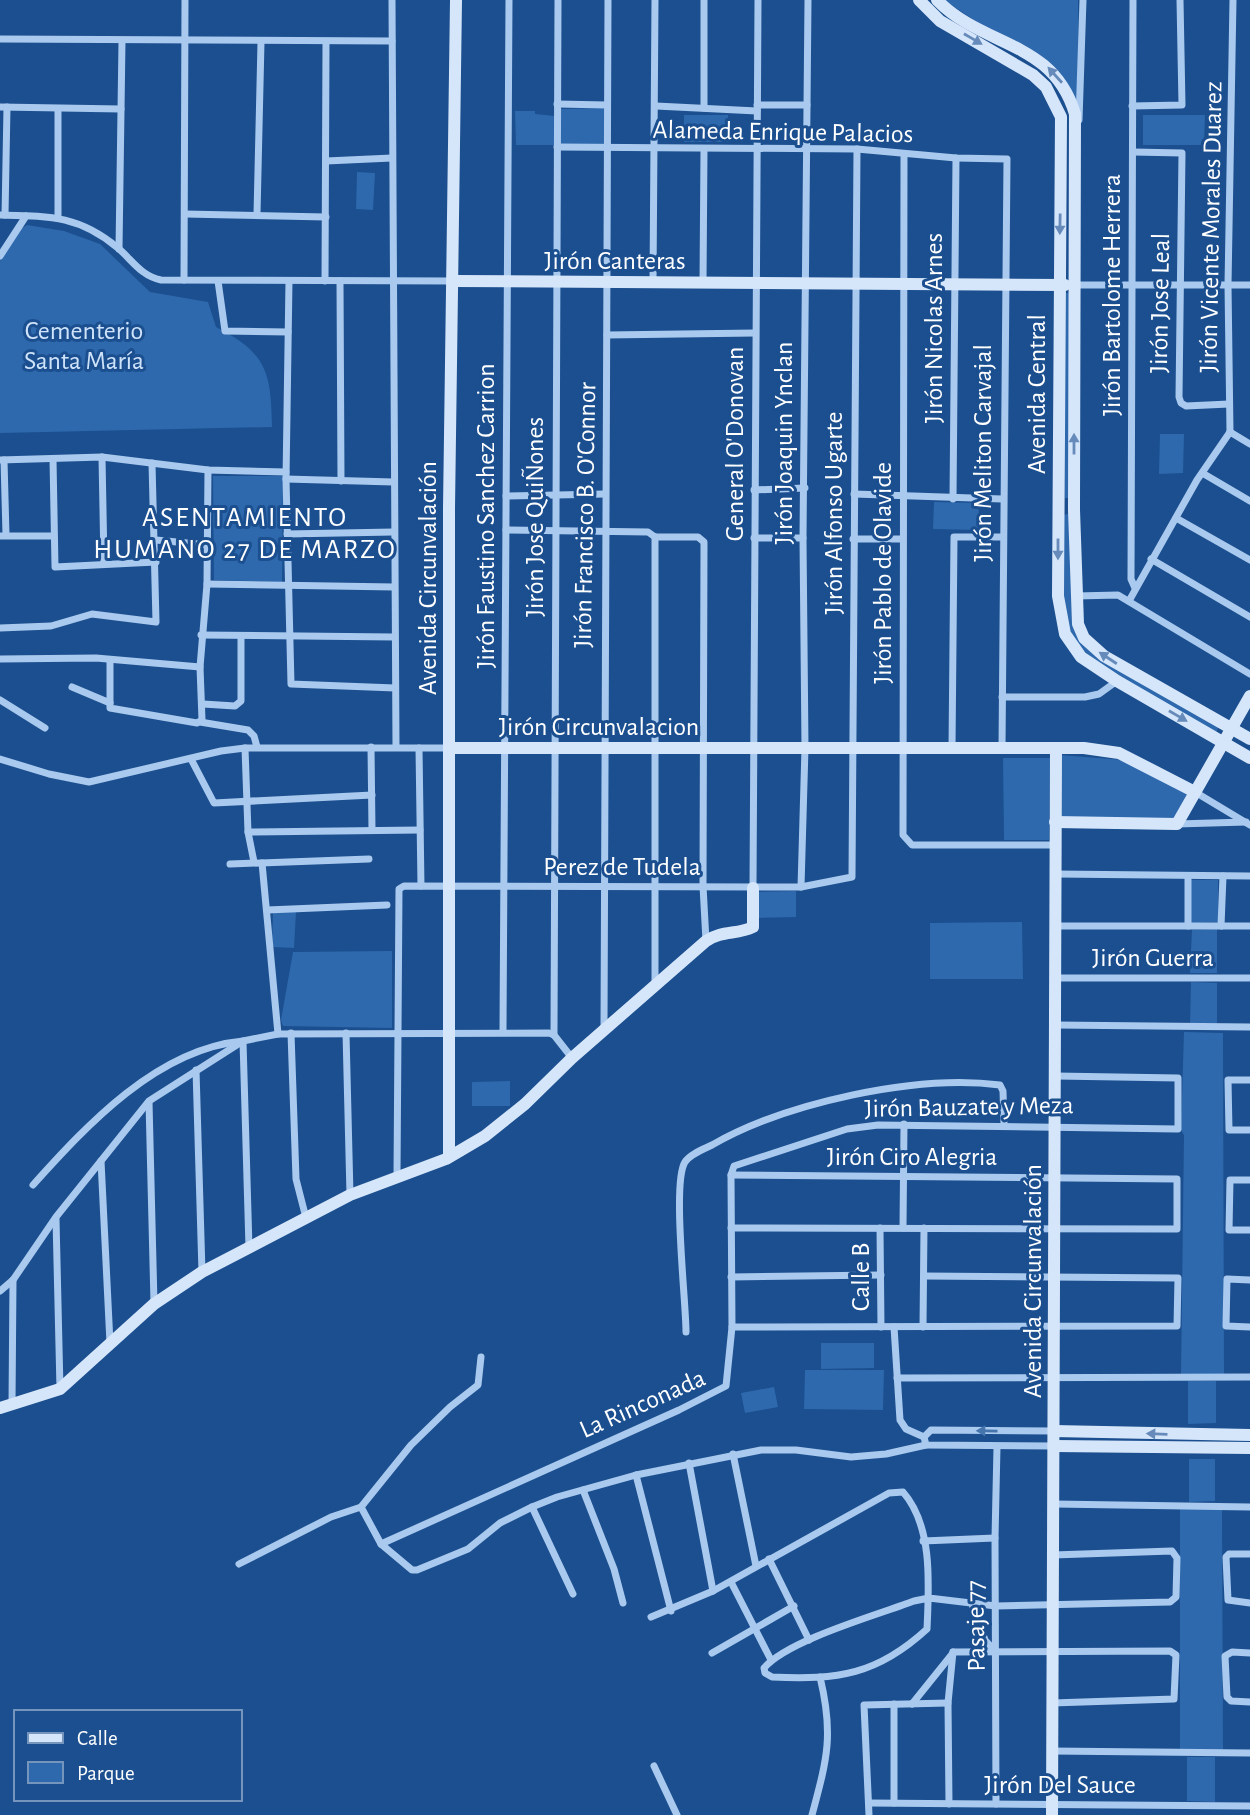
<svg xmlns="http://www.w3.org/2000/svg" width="1250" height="1815" font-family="'Alegreya Sans',sans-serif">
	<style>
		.green { fill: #2e69ad }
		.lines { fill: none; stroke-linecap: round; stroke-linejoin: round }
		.street { stroke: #a9c9ee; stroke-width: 7 }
		.secondary { stroke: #d6e6fa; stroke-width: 12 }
		.oneway { fill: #668bba }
		.oneway2 { fill: #4674ac }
		.labels { text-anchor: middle; stroke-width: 6; stroke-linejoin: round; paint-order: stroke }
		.street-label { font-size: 26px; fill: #fff; stroke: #1b4f8f }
		.park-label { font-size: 26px; fill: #cfe3fa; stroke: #1b4f8f }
		.neighbourhood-label { font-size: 28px; letter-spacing: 2px; fill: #fff; stroke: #1b4f8f }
	</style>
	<rect width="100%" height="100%" fill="#1b4f8f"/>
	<g class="green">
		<path d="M944,0H1078L1079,109L1063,80Z"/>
		<path d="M605,108V146L559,145L560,109Z"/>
		<path d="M515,111H535V114L555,116V145H516Z"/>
		<rect x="684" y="115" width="44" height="27"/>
		<path d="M1143,115H1205L1204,145H1143Z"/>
		<path d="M357,172L375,173L373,210L356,209Z"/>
		<path d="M27,225L64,231L100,244L150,292L208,302L216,327C267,353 271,372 272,427L0,433V261L19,230Z"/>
		<rect x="1065" y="293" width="7" height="205"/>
		<path d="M1160,434H1184L1183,473L1159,474Z"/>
		<path d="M213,476H283L282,582L214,580Z"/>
		<path d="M934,502L979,503L978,530L933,529Z"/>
		<path d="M1070,513L1077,632L1219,726L1216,733C1181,713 1079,665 1068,628C1058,593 1064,552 1064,515Z"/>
		<path d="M1060,755L1124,760L1191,795L1175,820H1061Z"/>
		<path d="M1003,758H1050L1049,840H1004Z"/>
		<path d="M1190,880H1218V922L1190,923Z"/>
		<path d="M796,891V917L757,918V892Z"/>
		<path d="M273,911L296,912L294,948L272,947Z"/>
		<path d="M1022,922L1023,979H930V923Z"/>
		<path d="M1217,929V973H1190L1192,930Z"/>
		<path d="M392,951V1028L283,1026L281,1020L293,952Z"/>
		<path d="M1191,982L1217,983V1025H1190Z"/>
		<path d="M1184,1032L1223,1033L1224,1374H1181L1184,1135L1181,1130Z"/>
		<path d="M510,1081V1106H472V1082Z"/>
		<path d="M821,1343H874V1368L821,1369Z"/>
		<path d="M805,1370H884L883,1410L804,1409Z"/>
		<path d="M1188,1381H1216V1423L1188,1424Z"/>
		<path d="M774,1387L778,1407L745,1413L741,1393Z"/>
		<path d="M1189,1459H1215V1501L1189,1502Z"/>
		<path d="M1180,1509H1222L1223,1750H1180Z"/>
		<path d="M1187,1757H1215V1802L1187,1801Z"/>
	</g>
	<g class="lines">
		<g class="street">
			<path d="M392,0L396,746"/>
			<path d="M1133,0L1131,579L1135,588"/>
			<path d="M0,39L392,41"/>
			<path d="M557,104L607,105"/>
			<path d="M757,105H807"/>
			<path d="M656,106L757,111"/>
			<path d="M1132,106L1182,105L1180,0"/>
			<path d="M0,107L121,109"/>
			<path d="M704,108V0"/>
			<path d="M1079,120L1083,0"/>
			<path d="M557,147L857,149L956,158L1007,159L1002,748"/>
			<path d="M1133,152L1182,153L1179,397L1181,403L1186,406L1229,404"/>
			<path d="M904,154L903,835L912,845H1055"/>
			<path d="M326,161L392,158"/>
			<path d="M185,214L326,217"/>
			<path d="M257,214L261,42"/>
			<path d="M0,215C48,216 79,215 118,248C132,260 141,276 161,280L453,281"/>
			<path d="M5,215L7,107"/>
			<path d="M58,216V109"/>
			<path d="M119,249L122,41"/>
			<path d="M0,256L26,216"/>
			<path d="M184,280L185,0"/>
			<path d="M218,281L225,331L288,332"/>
			<path d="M289,281L286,479L291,684L395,688"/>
			<path d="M325,281L326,43"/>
			<path d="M340,281L341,481"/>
			<path d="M653,283L655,0"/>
			<path d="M703,283L704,149"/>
			<path d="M1076,285H1250"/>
			<path d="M607,335L755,333"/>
			<path d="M1230,432L1228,285L1233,0"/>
			<path d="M1230,432L1250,444"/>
			<path d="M102,457L104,563"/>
			<path d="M53,459L55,567L156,562"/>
			<path d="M0,460L102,457L208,470L286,472"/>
			<path d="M4,460L6,535"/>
			<path d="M1204,474L1250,501"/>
			<path d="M286,479L393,482"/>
			<path d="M754,490L805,488"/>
			<path d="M854,494L1002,499"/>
			<path d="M506,496L605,494"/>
			<path d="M953,499L956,158"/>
			<path d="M1176,518L1250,560"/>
			<path d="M506,530L648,532L655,537"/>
			<path d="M287,534L393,532"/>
			<path d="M0,536H53"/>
			<path d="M655,537H698L704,542L703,886L706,941"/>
			<path d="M754,538H803"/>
			<path d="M853,539H902"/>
			<path d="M156,540L208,545"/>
			<path d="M1151,559L1250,617"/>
			<path d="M207,584L394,587"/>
			<path d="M1076,596L1118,595L1250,674"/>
			<path d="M1129,601L1197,480L1230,432"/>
			<path d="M0,628L51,626L92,614L156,622L152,463"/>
			<path d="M201,635L394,637"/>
			<path d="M0,659L96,658L200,667"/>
			<path d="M110,660V708L197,723L202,720L200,667L207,584L208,470"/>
			<path d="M72,687L110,703"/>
			<path d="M1002,697H1085L1099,694L1117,681"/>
			<path d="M0,700L45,728"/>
			<path d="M203,704L235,706L241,701V636"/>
			<path d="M200,722L248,730L254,736L257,747"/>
			<path d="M371,747L372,830"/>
			<path d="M245,748L248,832L254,862"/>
			<path d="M419,748L421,886"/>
			<path d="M952,748L954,537H1002"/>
			<path d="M0,759L49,774L89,782L221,751L245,748H449"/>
			<path d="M191,759L214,803L372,795"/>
			<path d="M1195,792L1250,825"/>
			<path d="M1177,824L1246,822"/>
			<path d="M248,832L420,830"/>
			<path d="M262,863L278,1034"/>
			<path d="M230,864L369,859"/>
			<path d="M1056,874L1250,876"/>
			<path d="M801,887L805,748L803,538L808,0"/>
			<path d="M753,888L758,0"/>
			<path d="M267,910L387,905"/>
			<path d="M1056,926H1250"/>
			<path d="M1188,926V876"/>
			<path d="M1221,926L1223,876"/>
			<path d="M1057,978H1250"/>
			<path d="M655,984V537"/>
			<path d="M1056,1025L1250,1027"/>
			<path d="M604,1029L608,0"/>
			<path d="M503,1031L509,0"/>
			<path d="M291,1033L296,1179L306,1218"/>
			<path d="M346,1033L350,1195"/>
			<path d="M554,1035L558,0"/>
			<path d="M196,1070L202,1272"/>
			<path d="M1250,1080H1228L1229,1130H1250"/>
			<path d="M149,1102L154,1303"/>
			<path d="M101,1161L110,1343"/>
			<path d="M397,1176L399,889L404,886L801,887L852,877L857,149"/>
			<path d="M1250,1180H1230L1229,1230H1250"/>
			<path d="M33,1185C87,1125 157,1049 243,1041L249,1248"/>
			<path d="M56,1219L60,1389"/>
			<path d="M731,1228L1177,1229V1179L731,1175"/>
			<path d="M880,1228L881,1327"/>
			<path d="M903,1228L904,1124"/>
			<path d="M731,1277L881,1275"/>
			<path d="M1250,1280L1227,1279L1226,1326L1250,1327"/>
			<path d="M0,1291L13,1280L56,1217L149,1101L243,1041L278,1034L549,1033L554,1035L572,1058"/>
			<path d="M732,1327L1177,1326L1178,1278L924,1276"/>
			<path d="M894,1327L900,1420L906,1429L924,1437L926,1445L1054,1446"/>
			<path d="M923,1327L924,1228"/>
			<path d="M686,1332C686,1301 672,1182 685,1162C690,1154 704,1149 712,1145C785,1103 916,1074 1000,1085L1003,1091L1004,1124"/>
			<path d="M897,1378L1250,1377"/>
			<path d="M12,1404L13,1280"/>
			<path d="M924,1437L931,1430L1054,1431"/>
			<path d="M733,1454L756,1566"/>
			<path d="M689,1463L713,1591"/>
			<path d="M636,1475L671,1611"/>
			<path d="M583,1490L614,1569L623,1603"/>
			<path d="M1054,1504L1250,1507"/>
			<path d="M361,1507L381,1544L412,1570H417L468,1549L500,1523L532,1507L557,1497L636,1475L761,1450H796L851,1457L886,1454L926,1445"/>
			<path d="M532,1507L573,1594"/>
			<path d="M923,1541L995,1538"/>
			<path d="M381,1544L679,1410L726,1386L732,1327L731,1175L734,1166L847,1129L878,1125L1178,1129V1078L1056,1076"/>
			<path d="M1250,1554H1229L1226,1557L1228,1600L1250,1603"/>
			<path d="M769,1559L809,1640"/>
			<path d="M239,1564L331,1517L361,1507L411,1445L450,1407L478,1385L481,1357"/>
			<path d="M731,1582L771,1660"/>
			<path d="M972,1604L985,1640L996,1652"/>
			<path d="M651,1617L713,1591L889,1493L903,1492C933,1526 929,1585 927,1629C877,1675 838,1680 772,1677L765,1673L764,1668C788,1640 877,1615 914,1601L929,1598L996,1606L1170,1602L1176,1597L1177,1558L1172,1551L1053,1555"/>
			<path d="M953,1652L1170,1651L1176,1655L1174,1699L1052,1703"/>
			<path d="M712,1653L794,1606"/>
			<path d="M1250,1653L1232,1652L1225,1656L1227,1697L1231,1701L1250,1702"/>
			<path d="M894,1704V1803"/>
			<path d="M912,1704L953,1653"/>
			<path d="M1051,1751L1250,1753"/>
			<path d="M654,1766L677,1815"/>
			<path d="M869,1803L1250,1806"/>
			<path d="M949,1804L948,1703L953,1652"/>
			<path d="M996,1804L995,1538L997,1447"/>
			<path d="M812,1815C827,1759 834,1735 820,1677"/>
			<path d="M869,1815L864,1705L948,1703"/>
		</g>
		<g class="secondary">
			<path d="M919,0L940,21L1033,75L1046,87L1061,117L1058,596L1065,634L1081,657L1117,681L1250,758"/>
			<path d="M937,0C984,48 1053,40 1075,114L1074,510L1078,624L1084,638L1104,656L1250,739"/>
			<path d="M453,281L1065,285"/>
			<path d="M450,748H1084L1119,753L1195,792"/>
			<path d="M1055,822L1177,824L1250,696"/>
			<path d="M449,1155V508L456,0"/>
			<path d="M0,1408L60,1389L154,1304L202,1272L350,1195L446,1159L485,1136L525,1104L572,1058L706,941C722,930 737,935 753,927V888"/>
			<path d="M1054,1431L1250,1435"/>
			<path d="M1054,1446L1250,1448"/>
			<path d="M1052,1815L1056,748"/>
		</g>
	</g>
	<defs><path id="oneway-solid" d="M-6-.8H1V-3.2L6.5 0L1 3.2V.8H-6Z" transform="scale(1.75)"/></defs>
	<g class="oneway">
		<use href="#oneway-solid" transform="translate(973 39) rotate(30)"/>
		<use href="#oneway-solid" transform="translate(1055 75) rotate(-132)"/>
		<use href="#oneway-solid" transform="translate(1060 224) rotate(91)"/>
		<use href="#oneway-solid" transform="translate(1074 444) rotate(-90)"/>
		<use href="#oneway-solid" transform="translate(1058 549) rotate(90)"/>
		<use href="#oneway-solid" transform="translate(1108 658) rotate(-147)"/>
		<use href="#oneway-solid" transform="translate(1178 716) rotate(30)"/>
		<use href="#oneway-solid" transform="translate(1157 1434) rotate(-178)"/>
	</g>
	<use class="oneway2" href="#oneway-solid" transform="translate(987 1431) rotate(-179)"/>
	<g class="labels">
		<g class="street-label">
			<text transform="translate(783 131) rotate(1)" y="9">Alameda Enrique Palacios</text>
			<text transform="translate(1210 227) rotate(-89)" y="9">Jirón Vicente Morales Duarez</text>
			<text x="615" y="269">Jirón Canteras</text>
			<text transform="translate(1111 295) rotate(-90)" y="9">Jirón Bartolome Herrera</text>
			<text transform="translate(1159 303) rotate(-89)" y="9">Jirón Jose Leal</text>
			<text transform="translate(933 328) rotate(-90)" y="9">Jirón Nicolas Arnes</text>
			<text transform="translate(1036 394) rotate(-90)" y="9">Avenida Central</text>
			<text transform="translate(783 443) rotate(-90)" y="9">Jirón Joaquin Ynclan</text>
			<text transform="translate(734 444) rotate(-90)" y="9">General O'Donovan</text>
			<text transform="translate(982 453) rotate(-90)" y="9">Jirón Meliton Carvajal</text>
			<text transform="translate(833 513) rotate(-90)" y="9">Jirón Alfonso Ugarte</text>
			<text transform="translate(584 515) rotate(-89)" y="9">Jirón Francisco B. O'Connor</text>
			<text transform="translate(485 516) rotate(-90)" y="9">Jirón Faustino Sanchez Carrion</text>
			<text transform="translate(534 517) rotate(-90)" y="9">Jirón Jose QuiÑones</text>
			<text transform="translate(882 573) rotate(-90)" y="9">Jirón Pablo de Olavide</text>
			<text transform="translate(427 578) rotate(-90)" y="9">Avenida Circunvalación</text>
			<text x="599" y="735">Jirón Circunvalacion</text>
			<text x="622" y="875">Perez de Tudela</text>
			<text x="1153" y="966">Jirón Guerra</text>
			<text transform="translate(969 1106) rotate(-1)" y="9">Jirón Bauzate y Meza</text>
			<text x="912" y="1165">Jirón Ciro Alegria</text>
			<text transform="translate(860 1277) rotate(-90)" y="9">Calle B</text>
			<text transform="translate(1032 1281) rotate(-90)" y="9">Avenida Circunvalación</text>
			<text transform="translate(642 1403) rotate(-24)" y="9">La Rinconada</text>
			<text transform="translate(975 1626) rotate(-91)" y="9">Pasaje 77</text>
			<text x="1060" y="1793">Jirón Del Sauce</text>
		</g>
		<g class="park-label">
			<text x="84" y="339">Cementerio<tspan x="84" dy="30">Santa María</tspan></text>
		</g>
		<g class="neighbourhood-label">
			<text x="245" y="526">ASENTAMIENTO<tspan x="245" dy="32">HUMANO 27 DE MARZO</tspan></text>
		</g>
	</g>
	<rect x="14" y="1710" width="228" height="91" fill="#1b4f8f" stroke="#7695bc" stroke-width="2"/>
	<rect x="28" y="1733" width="35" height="10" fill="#d6e6fa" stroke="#7695bc" stroke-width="2"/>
	<text x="77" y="1745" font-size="21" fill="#ffffff">Calle</text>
	<rect x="28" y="1762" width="35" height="21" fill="#2e69ad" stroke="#7695bc" stroke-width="2"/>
	<text x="77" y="1780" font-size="21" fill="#ffffff">Parque</text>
</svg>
